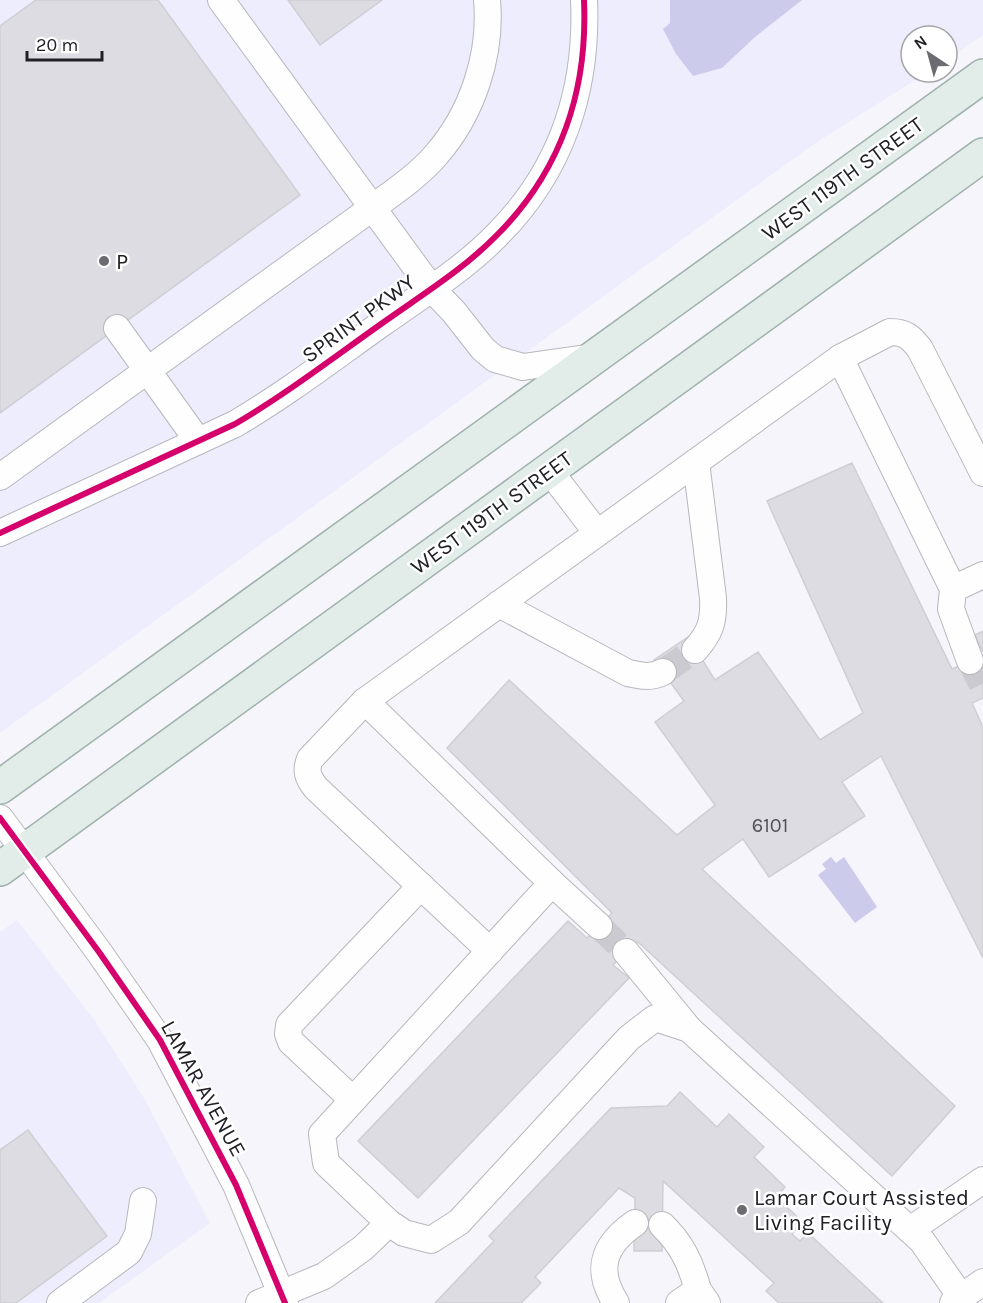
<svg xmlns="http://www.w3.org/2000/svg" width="983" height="1303" font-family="Karla,sans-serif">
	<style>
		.built { fill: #eeedfd }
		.water { fill: #cdcbec }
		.building { fill: #dddce2; stroke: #cfced4; stroke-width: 1.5 }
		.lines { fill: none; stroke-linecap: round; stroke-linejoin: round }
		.minor-tunnel { stroke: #cbcad1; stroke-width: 26; stroke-dasharray: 26 13; stroke-linecap: butt }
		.minor-casing { stroke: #b7b7bd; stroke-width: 28 }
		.major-casing { stroke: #9eb1ab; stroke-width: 36 }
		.minor { stroke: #fefeff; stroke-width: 26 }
		.major { stroke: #e2ece8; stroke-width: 33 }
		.cycleway-casing { stroke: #fff; stroke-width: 10 }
		.cycleway { stroke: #d6006c; stroke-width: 6 }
		.poi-dot { fill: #6b6b71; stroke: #fff; stroke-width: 2 }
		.labels { text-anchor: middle; stroke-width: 5; stroke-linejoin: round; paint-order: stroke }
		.number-label { font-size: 20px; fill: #515157 }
		.street-label { font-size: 22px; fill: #202026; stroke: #fff }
		.poi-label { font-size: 22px; fill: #202026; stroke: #fff; text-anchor: start }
	</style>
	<rect width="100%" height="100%" fill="#f6f5fc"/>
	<g class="built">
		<path d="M0,0H983V35L947,60V36H911V72H928L814,144L0,733Z"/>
		<path d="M17,920L95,1021L145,1100L210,1223L99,1303H0V932Z"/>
	</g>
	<g class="water">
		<path d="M670,0H802L755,37L722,68L693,76L676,54L663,29L670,23Z"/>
		<path d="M831,857L836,863L844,857L877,907L855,923L818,875L826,869L822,864Z"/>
	</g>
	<g class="building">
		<path d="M36,0H158L300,195L0,413V26Z"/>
		<path d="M288,0H382L320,45Z"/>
		<path d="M852,463L952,669L983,655V698L972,703L983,727V958L881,756L842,782L865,816L769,877L743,839L702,869L955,1106L892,1176L638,942L613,965L629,978L418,1198L358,1141L568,921L587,938L612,913L447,748L509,680L677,835L715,805L655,722L684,701L654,660L688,637L715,680L758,652L820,740L863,713L767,501Z"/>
		<path d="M983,631V652L975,635Z"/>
		<path d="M680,1092L717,1127L729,1114L764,1147L754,1157L785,1187L776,1197L803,1222L792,1234L800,1241L808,1233L883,1303H779L766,1291L774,1283L663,1181L662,1251H634L635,1198L619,1188L535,1277L541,1283L521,1303H435L494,1241L489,1236L611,1108L667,1106Z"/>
		<path d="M28,1130L107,1236L16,1303H0V1150Z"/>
	</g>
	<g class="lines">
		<g class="minor-tunnel">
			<path d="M970,661L983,687"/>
			<path d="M663,672L695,650"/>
			<path d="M599,926L626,952"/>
		</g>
		<g class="minor-casing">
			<g id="minor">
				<path d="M221,0L431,288L454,312L483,349L495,359L523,367L593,357"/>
				<path d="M117,328L198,441"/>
				<path d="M840,358L890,332C905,332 911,337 920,349L983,473"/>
				<path d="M549,470L597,533"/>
				<path d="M0,477L372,208C394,192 418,176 436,155C472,114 492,55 487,0"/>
				<path d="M0,533L235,424C286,394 333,358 381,324C420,296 463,270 497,235C561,171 588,90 584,0"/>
				<path d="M953,589L983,575"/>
				<path d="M499,604L628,673C641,676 651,678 663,672"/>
				<path d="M695,650C711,632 714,621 713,598L696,462"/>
				<path d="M365,701L310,759C305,771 308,778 316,788L490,951"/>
				<path d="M0,818L99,952L160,1040L236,1185L285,1303"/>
				<path d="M552,883L599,926"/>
				<path d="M626,952L689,1029"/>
				<path d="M353,1100L291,1042L288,1034L289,1025L421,886"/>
				<path d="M389,1223L404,1233L431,1240L459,1222L629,1038L655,1018L689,1029L922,1241L961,1297"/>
				<path d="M662,1225C682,1244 691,1264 698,1290"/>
				<path d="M910,1230L983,1180"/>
				<path d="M60,1303L129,1252L138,1234L143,1201"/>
				<path d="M259,1303L324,1276L363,1248L389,1223L326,1163L322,1134L552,883L365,701L840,358L953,589L951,609L970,661"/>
				<path d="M616,1303C595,1270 603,1245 635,1223"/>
				<path d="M679,1303L698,1290L707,1303"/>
				<path d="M953,1303L983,1282"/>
			</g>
		</g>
		<g class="major-casing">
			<g id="major">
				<path d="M0,787L983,76"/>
				<path d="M0,869L983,155"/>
			</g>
		</g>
		<use href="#minor" class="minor"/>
		<use href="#major" class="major"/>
		<g class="cycleway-casing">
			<g id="cycleway">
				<path d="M0,533L235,424C286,394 333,358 381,324C420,296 463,270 497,235C561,171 588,90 584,0"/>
				<path d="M0,818L99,952L160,1040L236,1185L285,1303"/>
			</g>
		</g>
		<use href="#cycleway" class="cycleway"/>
	</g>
	<g class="poi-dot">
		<circle cx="104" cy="261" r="6"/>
		<circle cx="742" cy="1210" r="6"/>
	</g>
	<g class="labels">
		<g class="number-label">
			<text x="770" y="832">6101</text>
		</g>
		<g class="street-label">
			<text transform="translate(842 178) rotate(-36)" y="8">WEST 119TH STREET</text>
			<text transform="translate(358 318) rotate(-36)" y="8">SPRINT PKWY</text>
			<text transform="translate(491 512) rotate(-36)" y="8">WEST 119TH STREET</text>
			<text transform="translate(204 1088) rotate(61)" y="8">LAMAR AVENUE</text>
		</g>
		<g class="poi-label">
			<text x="116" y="269">P</text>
			<text x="754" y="1205">Lamar Court Assisted<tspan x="754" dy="25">Living Facility</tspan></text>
		</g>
	</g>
	<g transform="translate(929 54) rotate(324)"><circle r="28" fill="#ffffff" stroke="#a6a6a8" stroke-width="1.5"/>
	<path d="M0-4.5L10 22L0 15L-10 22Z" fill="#6b6b71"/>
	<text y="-9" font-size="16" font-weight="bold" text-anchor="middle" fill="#202026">N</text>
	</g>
	<path d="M27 51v9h75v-9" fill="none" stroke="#202026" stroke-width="3"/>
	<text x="36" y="51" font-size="18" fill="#202026" stroke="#ffffff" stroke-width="4.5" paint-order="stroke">20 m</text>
</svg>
